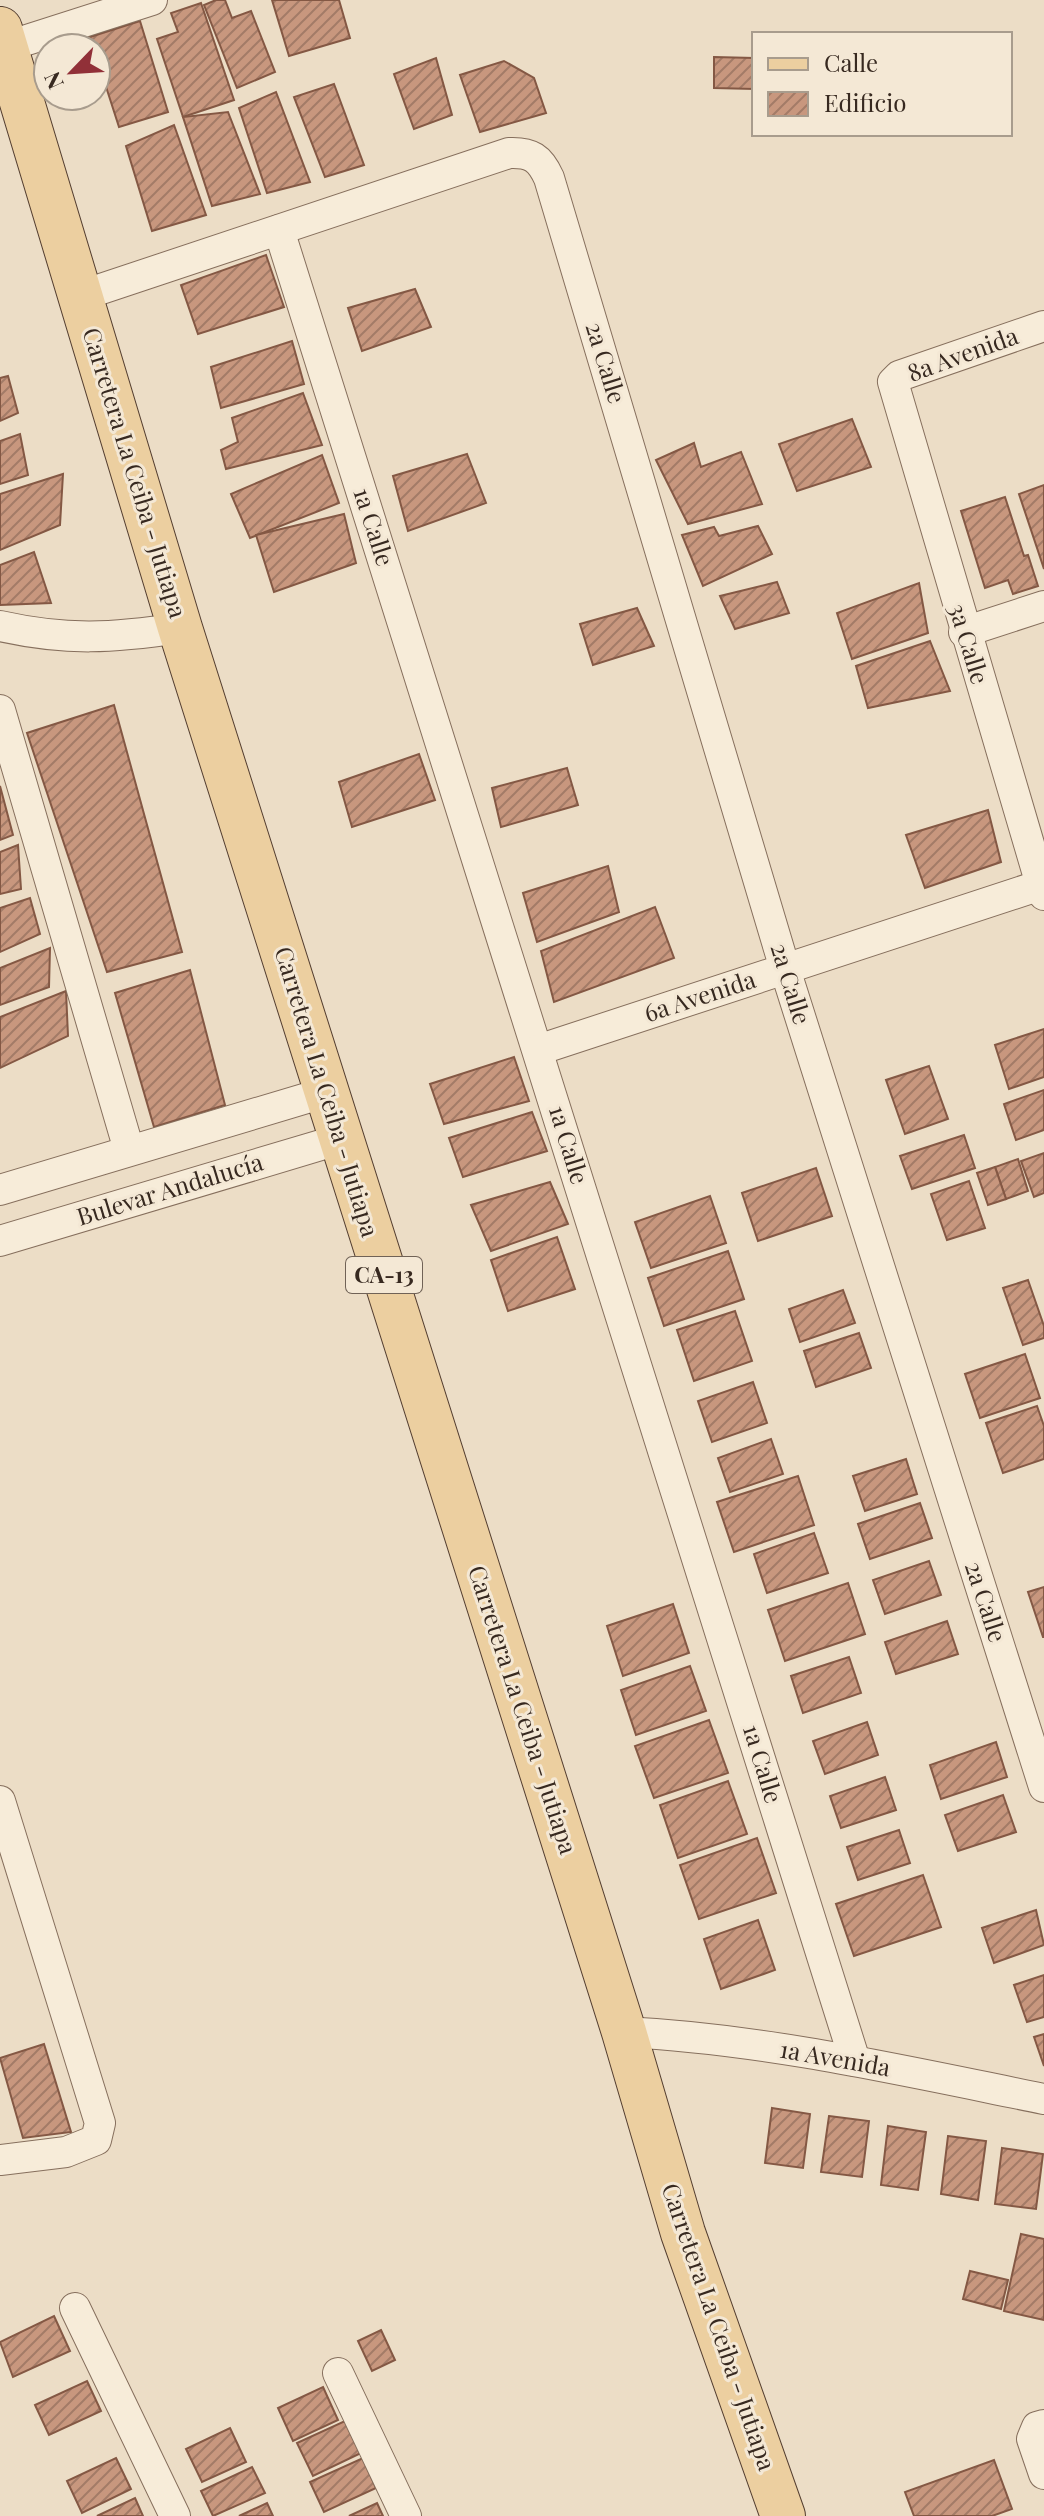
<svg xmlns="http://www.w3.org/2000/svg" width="1044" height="2516" font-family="'Playfair Display',serif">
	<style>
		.building { fill: url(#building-hatch); stroke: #845844; stroke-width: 2 }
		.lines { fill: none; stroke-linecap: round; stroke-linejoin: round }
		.minor-casing { stroke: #866f5d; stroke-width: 32 }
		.primary-casing { stroke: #543e30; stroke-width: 46 }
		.minor { stroke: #f7ecd9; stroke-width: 30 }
		.primary { stroke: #eccfa0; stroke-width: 44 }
		.labels { text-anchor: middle; stroke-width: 6; stroke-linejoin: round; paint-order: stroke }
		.shield { fill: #f4e8d5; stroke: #706256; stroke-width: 2 }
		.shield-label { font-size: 22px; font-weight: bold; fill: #372920 }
		.street-label { font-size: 24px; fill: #372920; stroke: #f4e8d5 }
	</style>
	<defs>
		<pattern id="building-hatch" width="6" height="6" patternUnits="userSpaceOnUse" patternTransform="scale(2)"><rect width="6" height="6" fill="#c8977e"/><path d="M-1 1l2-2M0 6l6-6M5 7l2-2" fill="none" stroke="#a37b67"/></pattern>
	</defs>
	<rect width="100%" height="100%" fill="#ecddc6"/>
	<g class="building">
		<path d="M216,0H225L232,18L251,11L275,72L237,88L204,5Z"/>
		<path d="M272,0H339L350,38L289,56Z"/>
		<path d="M201,3L234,100L183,117L157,39L178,32L171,13Z"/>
		<path d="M140,21L168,112L119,127L90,37Z"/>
		<path d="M714,57L754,58V89L714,88Z"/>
		<path d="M436,58L452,115L414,129L394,74Z"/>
		<path d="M504,61L534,78L546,113L480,132L460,75Z"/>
		<path d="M334,84L364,165L325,177L294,97Z"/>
		<path d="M276,92L310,182L267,193L239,108Z"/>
		<path d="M228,112L260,194L212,206L183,117Z"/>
		<path d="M174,125L206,215L152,231L126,146Z"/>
		<path d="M266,255L284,307L198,334L181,285Z"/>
		<path d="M415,289L431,327L362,351L348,308Z"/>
		<path d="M292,341L304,384L221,408L211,367Z"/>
		<path d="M8,376L18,413L0,421V378Z"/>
		<path d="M303,393L322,445L226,469L221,450L238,442L232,418Z"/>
		<path d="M852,419L871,467L797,491L779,444Z"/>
		<path d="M20,434L28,475L0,484V441Z"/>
		<path d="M694,443L701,467L741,452L762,504L688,524L656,460Z"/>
		<path d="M467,454L486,503L408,531L393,476Z"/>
		<path d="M322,455L339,503L250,538L231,494Z"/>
		<path d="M63,474L60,525L0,550V494Z"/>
		<path d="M1044,485V569L1019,494Z"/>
		<path d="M1005,497L1024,556L1028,555L1038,586L1013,594L1008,580L985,588L961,511Z"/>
		<path d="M344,514L356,563L274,592L256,535Z"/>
		<path d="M758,526L772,554L703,586L682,535L714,527L719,536Z"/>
		<path d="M34,552L51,603L0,605V565Z"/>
		<path d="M777,582L789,613L735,629L720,596Z"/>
		<path d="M919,583L928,633L852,659L837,613Z"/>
		<path d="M637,608L654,646L593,665L580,624Z"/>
		<path d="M930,641L950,691L868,708L856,666Z"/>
		<path d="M114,705L182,952L107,972L27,733Z"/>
		<path d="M419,754L435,800L352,827L339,782Z"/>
		<path d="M567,768L578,805L501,827L492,788Z"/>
		<path d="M0,786L13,835L0,840Z"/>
		<path d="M988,810L1001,862L925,888L906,835Z"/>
		<path d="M18,845L21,889L0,894V852Z"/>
		<path d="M608,866L619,912L537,942L523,893Z"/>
		<path d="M30,898L40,934L0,952V908Z"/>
		<path d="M655,907L674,958L554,1002L541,951Z"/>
		<path d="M50,948L49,987L0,1005V968Z"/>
		<path d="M190,970L225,1105L154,1127L115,993Z"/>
		<path d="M66,991L68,1036L0,1068V1017Z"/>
		<path d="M1044,1029V1077L1009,1089L995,1045Z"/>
		<path d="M514,1057L529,1101L444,1124L430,1084Z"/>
		<path d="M929,1066L948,1119L905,1134L886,1080Z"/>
		<path d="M1044,1090V1130L1016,1140L1004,1104Z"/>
		<path d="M532,1112L547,1151L463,1177L449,1138Z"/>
		<path d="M964,1135L975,1168L912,1189L900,1156Z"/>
		<path d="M1044,1153V1193L1034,1197L1021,1161Z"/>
		<path d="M1018,1159L1028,1191L1006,1199L995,1167Z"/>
		<path d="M995,1167L1006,1199L988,1205L977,1173Z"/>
		<path d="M816,1168L832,1216L758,1241L742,1193Z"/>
		<path d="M969,1181L985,1228L947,1240L931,1194Z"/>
		<path d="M550,1182L568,1224L491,1251L471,1205Z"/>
		<path d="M710,1196L726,1243L651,1268L635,1222Z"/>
		<path d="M557,1237L575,1289L508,1311L491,1260Z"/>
		<path d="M728,1251L744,1299L664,1326L648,1278Z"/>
		<path d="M1028,1280L1044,1326V1338L1023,1345L1003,1288Z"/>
		<path d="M843,1290L855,1323L800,1342L789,1309Z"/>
		<path d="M735,1311L752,1361L694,1381L677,1330Z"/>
		<path d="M859,1333L871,1368L816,1387L804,1351Z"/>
		<path d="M1025,1354L1040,1398L980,1418L965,1374Z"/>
		<path d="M753,1382L767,1423L712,1442L698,1401Z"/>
		<path d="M1037,1406L1044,1426V1459L1003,1473L986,1423Z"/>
		<path d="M771,1439L783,1474L730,1492L718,1458Z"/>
		<path d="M906,1459L917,1494L865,1511L853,1476Z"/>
		<path d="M798,1476L814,1525L734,1552L717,1502Z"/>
		<path d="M920,1503L932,1538L870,1559L858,1524Z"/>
		<path d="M814,1533L828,1573L767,1593L754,1554Z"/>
		<path d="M929,1561L941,1595L885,1614L873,1580Z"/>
		<path d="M848,1583L865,1634L785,1661L768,1610Z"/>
		<path d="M1044,1587V1637H1043L1028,1592Z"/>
		<path d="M673,1604L689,1653L623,1676L607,1626Z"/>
		<path d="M947,1621L958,1654L896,1674L885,1642Z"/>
		<path d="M849,1657L861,1693L803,1713L791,1676Z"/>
		<path d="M690,1666L706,1711L636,1735L621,1690Z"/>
		<path d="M709,1720L728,1773L654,1798L635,1746Z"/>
		<path d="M867,1722L878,1755L825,1774L813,1741Z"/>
		<path d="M996,1742L1007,1777L941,1799L930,1765Z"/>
		<path d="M885,1777L896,1810L841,1828L830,1796Z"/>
		<path d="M728,1781L747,1834L678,1858L660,1805Z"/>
		<path d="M1003,1795L1016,1832L958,1851L945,1815Z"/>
		<path d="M899,1830L910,1863L858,1880L847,1847Z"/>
		<path d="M757,1838L776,1893L699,1919L680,1865Z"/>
		<path d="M923,1875L941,1927L854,1956L836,1904Z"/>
		<path d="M1036,1910L1044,1945L994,1963L982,1928Z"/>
		<path d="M758,1920L775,1970L721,1989L704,1939Z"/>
		<path d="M1044,1975V2017L1027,2022L1014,1985Z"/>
		<path d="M1044,2034V2066L1034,2037Z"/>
		<path d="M44,2044L71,2132L23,2138L0,2058Z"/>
		<path d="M772,2108L810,2114L803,2168L765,2163Z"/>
		<path d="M829,2116L869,2121L862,2177L821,2172Z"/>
		<path d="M888,2126L926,2132L918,2190L881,2185Z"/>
		<path d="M948,2136L986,2141L978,2200L941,2194Z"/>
		<path d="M1002,2148L1043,2154L1036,2209L995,2204Z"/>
		<path d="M1021,2234L1044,2239V2320L1004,2311Z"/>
		<path d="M970,2271L1008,2280L1001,2309L963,2299Z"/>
		<path d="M54,2316L70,2351L13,2377L0,2342Z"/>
		<path d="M381,2330L395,2360L372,2371L358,2341Z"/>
		<path d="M87,2381L101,2411L49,2435L35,2405Z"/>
		<path d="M323,2387L338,2420L293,2441L278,2408Z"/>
		<path d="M345,2421L361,2453L313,2476L297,2443Z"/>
		<path d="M230,2428L246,2462L202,2482L186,2449Z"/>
		<path d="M116,2458L131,2489L82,2513L67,2481Z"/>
		<path d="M363,2458L376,2488L324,2512L310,2482Z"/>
		<path d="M994,2460L1012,2509L992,2516H914L905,2492Z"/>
		<path d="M252,2467L265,2493L213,2516L201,2491Z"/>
		<path d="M135,2498L143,2516H97Z"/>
		<path d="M267,2503L273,2516H239Z"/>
		<path d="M377,2503L383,2516H349Z"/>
	</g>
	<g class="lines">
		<g class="minor-casing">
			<g id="minor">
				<path d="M5,47L152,0"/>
				<path d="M279,230L855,2061"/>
				<path d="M80,296L509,153C531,152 540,158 549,178L785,969L1044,1787"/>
				<path d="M1044,326L899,376L893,382L1044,895"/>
				<path d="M0,626C67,641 113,638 180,628"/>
				<path d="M964,632L1044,606"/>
				<path d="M0,710L129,1150"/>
				<path d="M538,1050L1044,884"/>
				<path d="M0,1190L327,1092"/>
				<path d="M0,1241L341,1139"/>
				<path d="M0,1801L100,2123L96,2140L66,2152L0,2160"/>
				<path d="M624,2032C766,2039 905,2071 1044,2099"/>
				<path d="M75,2308L175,2516"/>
				<path d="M338,2373L406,2516"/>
				<path d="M1044,2425L1037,2427L1032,2439L1044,2474"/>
			</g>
		</g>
		<g class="primary-casing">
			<path id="primary" d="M0,29L180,628L624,2032L683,2233L783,2516"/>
		</g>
		<use href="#minor" class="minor"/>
		<use href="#primary" class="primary"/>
	</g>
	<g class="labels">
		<rect class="shield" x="346" y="1257" width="76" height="36" rx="6"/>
		<g class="shield-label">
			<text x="384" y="1283">CA-13</text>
		</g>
		<g class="street-label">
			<text transform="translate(963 355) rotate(-20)" y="8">8a Avenida</text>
			<text transform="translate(605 363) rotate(73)" y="8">2a Calle</text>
			<text transform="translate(134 473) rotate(73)" y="8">Carretera La Ceiba - Jutiapa</text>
			<text transform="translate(373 527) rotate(72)" y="8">1a Calle</text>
			<text transform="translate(968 644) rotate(73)" y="8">3a Calle</text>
			<text transform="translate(790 984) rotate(73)" y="8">2a Calle</text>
			<text transform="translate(700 997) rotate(-18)" y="8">6a Avenida</text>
			<text transform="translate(326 1092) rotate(73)" y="8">Carretera La Ceiba - Jutiapa</text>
			<text transform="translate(568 1145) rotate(73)" y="8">1a Calle</text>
			<text transform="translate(170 1190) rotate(-17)" y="8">Bulevar Andalucía</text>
			<text transform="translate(985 1602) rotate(72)" y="8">2a Calle</text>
			<text transform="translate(522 1710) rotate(72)" y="8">Carretera La Ceiba - Jutiapa</text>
			<text transform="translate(762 1764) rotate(73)" y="8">1a Calle</text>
			<text transform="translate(835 2059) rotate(10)" y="8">1a Avenida</text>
			<text transform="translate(718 2327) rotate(71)" y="8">Carretera La Ceiba - Jutiapa</text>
		</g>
	</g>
	<rect x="752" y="32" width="260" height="104" fill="#f4e8d5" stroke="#a89c8d" stroke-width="2"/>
	<rect x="768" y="58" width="40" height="12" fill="#eccfa0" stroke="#a89c8d" stroke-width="2"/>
	<text x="824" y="72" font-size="24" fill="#372920">Calle</text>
	<rect x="768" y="92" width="40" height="24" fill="url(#building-hatch)" stroke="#a89c8d" stroke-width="2"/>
	<text x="824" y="112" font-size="24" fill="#372920">Edificio</text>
	<g transform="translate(72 72) rotate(245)"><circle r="38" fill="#f4e8d5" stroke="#a89c8d" stroke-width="2"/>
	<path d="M0-6L14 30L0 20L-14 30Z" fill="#913038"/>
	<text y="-12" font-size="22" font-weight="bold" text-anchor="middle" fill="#372920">N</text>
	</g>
</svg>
